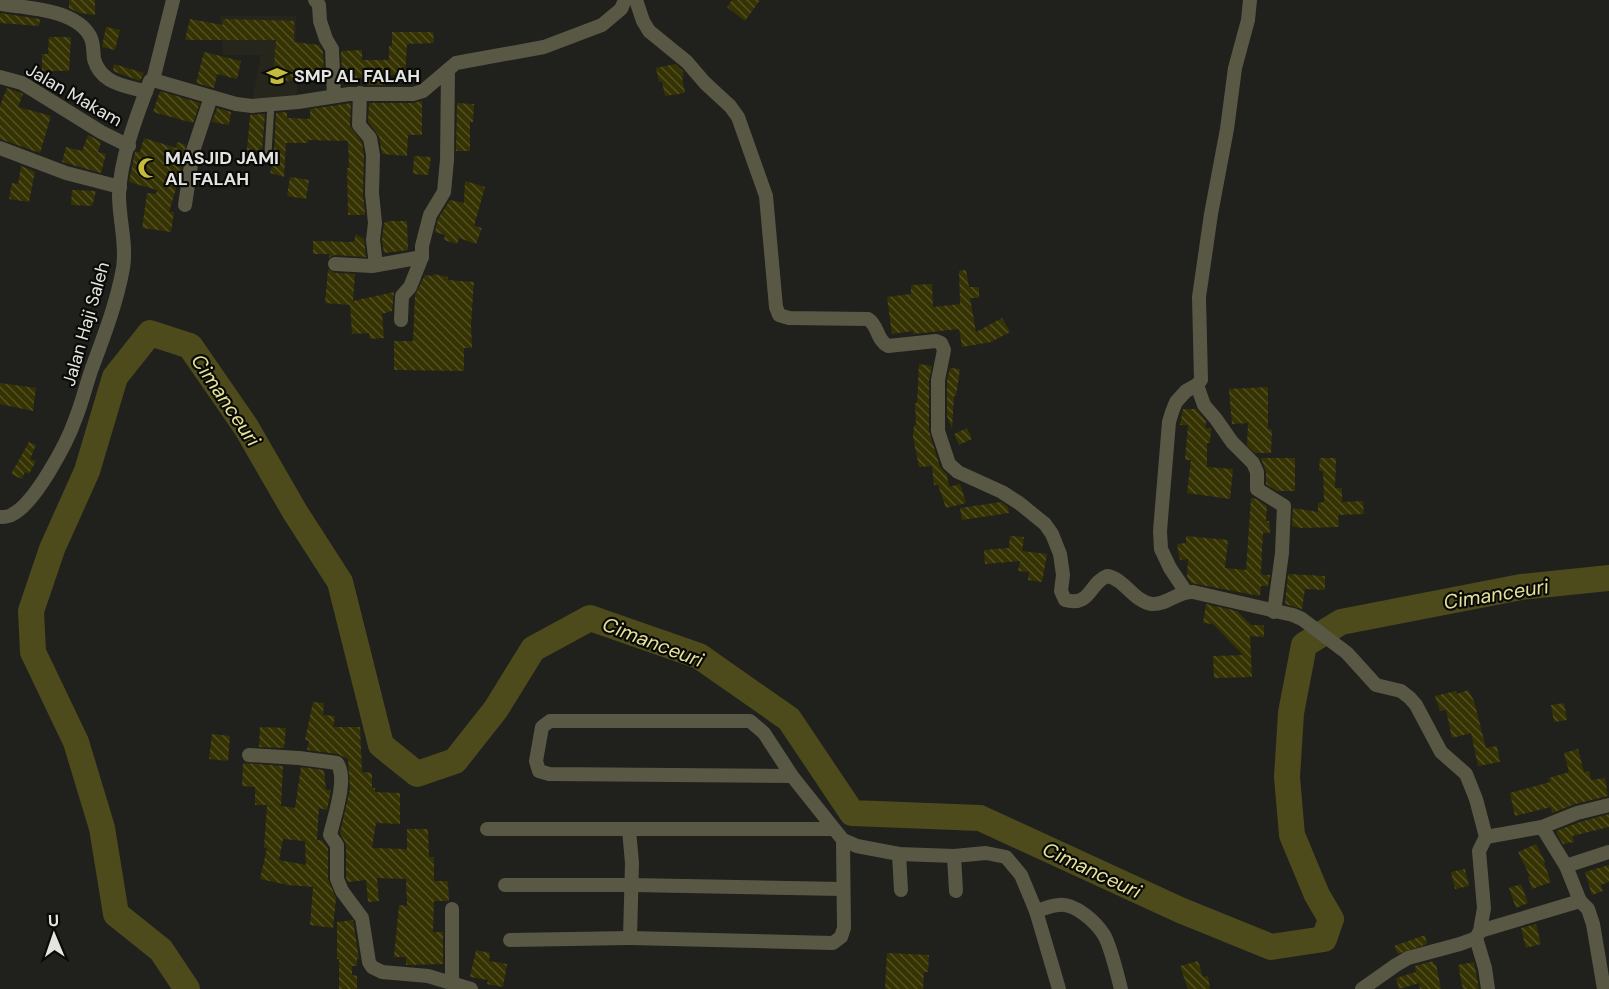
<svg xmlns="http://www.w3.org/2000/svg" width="1609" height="989" font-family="'DM Sans',sans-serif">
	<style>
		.built { fill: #27261c }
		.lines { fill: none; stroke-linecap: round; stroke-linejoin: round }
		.river { stroke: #4d4a1c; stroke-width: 26 }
		.building { fill: url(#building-back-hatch); fill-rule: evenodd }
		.service { stroke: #595845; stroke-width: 7 }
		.minor { stroke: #595845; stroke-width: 14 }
		.labels { text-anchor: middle; stroke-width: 4.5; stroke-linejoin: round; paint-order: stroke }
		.poi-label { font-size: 18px; font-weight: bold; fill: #e4e4e1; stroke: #0a0a08; text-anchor: start }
		.street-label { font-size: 18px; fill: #e4e4e1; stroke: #0a0a08 }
		.water-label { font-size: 20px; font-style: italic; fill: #e6e297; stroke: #0a0a08 }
	</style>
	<defs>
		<pattern id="building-back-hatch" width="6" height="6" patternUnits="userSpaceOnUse" patternTransform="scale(1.5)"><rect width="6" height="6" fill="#363302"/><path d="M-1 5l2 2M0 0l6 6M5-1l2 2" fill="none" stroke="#535027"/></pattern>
	</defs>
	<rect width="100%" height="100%" fill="#20201c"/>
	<path class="built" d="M220,16H296L297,98L252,101L261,55H223Z"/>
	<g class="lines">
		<path class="river" d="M187,989L161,950L116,914L102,828L76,742L33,652L31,611L52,549L87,471L115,377L150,333L190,346L246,427L295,512L340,582L381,745L417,774L455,761L496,709L533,649L590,618L699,656L789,719L852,813L980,818L1180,910L1271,947L1324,939L1331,919L1317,895L1292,835L1287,777L1291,713L1304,645L1341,622L1521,587L1609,578"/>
	</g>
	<g class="building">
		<path d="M69,0H95V15L79,13L69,8Z"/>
		<path d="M732,0H760L745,21L727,7Z"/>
		<path d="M0,13L40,19L39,26L0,23Z"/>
		<path d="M190,19L223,25V19L294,21V42L319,45L323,52L324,71L321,79L281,81L273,79L276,40H185Z"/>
		<path d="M106,27L120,30L115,50L102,47Z"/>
		<path d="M392,32H433L434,43L407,44L405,75H385V85H366V78H349V69H342L341,51L362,50V60H389V46H392Z"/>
		<path d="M49,37H71L69,71H42V54H48Z"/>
		<path d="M204,52L241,61L237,79L217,74L214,88L196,83Z"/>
		<path d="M114,64L144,73L140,81L113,71Z"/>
		<path d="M675,64L683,71L684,76L682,77L685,93L665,96L662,81L659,82L656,68Z"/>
		<path d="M7,88L23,94L18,107L51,116L40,153L0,139V106Z"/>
		<path d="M160,91L200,103L193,123L153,112Z"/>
		<path d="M422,101V135H408L407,156L382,154L379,136L368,122L369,103H413Z"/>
		<path d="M351,103L350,126L362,142L364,156L363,193L365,215H348L347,168H349L348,141L308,140V143H286L284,177L270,173L276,152H274L276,113L287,112V118L310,119V109Z"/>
		<path d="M457,103L474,104L473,122H470V151H456Z"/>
		<path d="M217,108L231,112L229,125L212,122Z"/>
		<path d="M262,114H265L262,151L247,150L250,115Z"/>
		<path d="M88,135L101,142L98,152L106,154L101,173L62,162L66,147L82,151Z"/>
		<path d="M144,138L176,148L177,142L186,145L181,172L169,212H174L171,232L142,228L147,193L156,194L157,190L129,182L135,152H140Z"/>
		<path d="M414,156L431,157L428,175L413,174Z"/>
		<path d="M21,166L35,172L29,202L9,199L12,183L18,184Z"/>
		<path d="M290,177L309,180L306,199L287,196Z"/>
		<path d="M465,181L485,187L474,226L482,228L476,244L459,238L457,244L444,240L445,235L435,232L438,219L450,200L464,203Z"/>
		<path d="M72,190L96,191L92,206L71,205Z"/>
		<path d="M389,221H407L408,250L384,253L382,240L384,223Z"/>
		<path d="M356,234L364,239L366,257L335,255L329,258V254H313V241L354,242Z"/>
		<path d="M328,269L335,273L355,274L353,301L394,292L392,311L382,314L384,338L370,339L369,333L352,334L350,305L325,303Z"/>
		<path d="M966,270L969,287H979V298H970L976,332L1002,318L1010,332L991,342L962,347L959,329L913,334V331L892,334L887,297L911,294V285L932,284L933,307L960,304L959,271Z"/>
		<path d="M433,274L448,277V280L474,282L471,324L472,348H464V371L394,370V341H413L415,295L425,275L433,276Z"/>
		<path d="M919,364L932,366L929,380V431L940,467L947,475L949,487L960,484L966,503L946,508L938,485H934L932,466L919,467L913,437L914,425H916L915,403H917Z"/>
		<path d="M950,368L960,369L956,396H954L952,429L947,416V381Z"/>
		<path d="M0,383L36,388L33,411L0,404Z"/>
		<path d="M1268,387V429L1272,430L1271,453H1255L1247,445L1248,423L1232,424L1229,389Z"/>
		<path d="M1183,409H1196L1206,421L1205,428H1211L1210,443H1207V467L1233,469L1230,499L1187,493L1191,460H1185L1188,425H1180Z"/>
		<path d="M967,428L972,439L959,445L954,434Z"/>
		<path d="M29,442L36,445L30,459L36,461L29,474L25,472L22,479L11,474Z"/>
		<path d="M1261,458H1295V491H1277L1266,484V472Z"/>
		<path d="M1320,458H1336L1335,488H1342V502L1363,501L1364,514L1338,515L1339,527L1301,528L1292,526L1293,508L1318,512V503L1324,502L1323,471H1319Z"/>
		<path d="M1251,498L1256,499L1267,506L1266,521H1269L1270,533H1263L1261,571L1262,575H1270L1268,586H1261L1260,596L1191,583L1187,577L1188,559L1180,560L1177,544L1186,543V536L1228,540L1225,568L1246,570Z"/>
		<path d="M1001,502L1008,507L1009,513L962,520L960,508Z"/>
		<path d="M1010,536L1024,537L1022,551L1047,554L1042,582L1028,580L1029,572L1018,571L1020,561L985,564L984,550L1009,548Z"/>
		<path d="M1288,574L1325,576V590L1305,589L1302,609L1285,604Z"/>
		<path d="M1206,604L1237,611L1251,625H1264V637L1250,636L1252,677L1214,678L1213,656L1243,655L1213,624L1203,623Z"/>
		<path d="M1468,690L1474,701L1486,748L1497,746L1500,762L1478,766L1471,733L1452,738L1446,710L1440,711L1435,696L1456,691L1457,694Z"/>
		<path d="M313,702L324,703L323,715L335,716L333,727H360L362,772L372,773V788H375V792L400,793V824L376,823L372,848L407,849V829H428L429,857H434V881H448L449,901H434L433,932H443V964L406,965V957H394L399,905L407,906L406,879L377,878L379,901L368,902L366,880L348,882L346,877V844L340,833L350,789L348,759L338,754L307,750L309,741L305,740Z"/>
		<path d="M1564,703L1567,720L1554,722L1551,705Z"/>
		<path d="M260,727L286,728L284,748L259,747Z"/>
		<path d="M212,734L230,736L228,761L209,759Z"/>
		<path d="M1578,749L1584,772L1589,771L1591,780L1605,778L1608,796L1575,804L1552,813L1551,807L1515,816L1510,793L1550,782L1549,778L1569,772L1564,753Z"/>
		<path d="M243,763L283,766L281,806L295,808L301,767L324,770L326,790H331L327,810L319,808L317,840H322L328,848V879L336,898L333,928L310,925L313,887L288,885L260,879L267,848H264L267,805H255V787L242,786ZM283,839L305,841L306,865L279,860Z"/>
		<path d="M1609,814V827L1572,836L1574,842L1563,844L1557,834L1556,831L1580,822Z"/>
		<path d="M1536,844L1545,862L1544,863L1551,882L1532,889L1528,877L1530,876L1518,852Z"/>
		<path d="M1609,865V882L1601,885L1603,891L1592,895L1585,872Z"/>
		<path d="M1465,869L1469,886L1455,889L1451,872Z"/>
		<path d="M1521,884L1528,903L1516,908L1509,888Z"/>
		<path d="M353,920L359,959H357V966H352V975L357,976V989H339V959H337V922Z"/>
		<path d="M1536,924L1541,944L1526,948L1521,928Z"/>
		<path d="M1425,935L1427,944L1398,954L1394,946Z"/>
		<path d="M476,950L490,953L489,961L507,964L503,987L487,984L488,980L470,977Z"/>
		<path d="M887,953L929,955L928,972H924L923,989H885Z"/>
		<path d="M1198,961L1203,977L1208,976L1210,989H1188L1180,966Z"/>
		<path d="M1433,961L1434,965L1436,964L1441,989H1420L1419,983L1399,989L1396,978L1416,972L1415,966Z"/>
		<path d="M1474,962L1479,989H1463L1458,965Z"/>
	</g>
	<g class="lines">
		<path class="service" d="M268,153L271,104"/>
		<g class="minor">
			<path d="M315,0L319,5L320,21L326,39L332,49L334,96"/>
			<path d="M636,0L643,21L649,31L687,62L705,83L730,106L738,117L766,196L776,307L779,315L789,318L868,319C879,326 876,340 888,346L936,341L941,343L944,350L938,380V431L949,464L958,472L1002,492L1019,503L1045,524L1052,534L1060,554L1063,575L1061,591L1065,600C1091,607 1089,583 1107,576C1125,579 1134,602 1152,604C1167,605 1178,591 1193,592L1293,615L1302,619L1347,653L1376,685L1401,691L1410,698L1416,705L1441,752L1466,774L1476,799L1486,837L1479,851L1484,908L1480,931L1476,938L1460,944L1408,958L1396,965L1362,989"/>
			<path d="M0,4C27,8 75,9 90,36C94,43 93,52 94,59C101,84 124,85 146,92"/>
			<path d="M0,77L22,83L101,132L129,146"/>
			<path d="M153,80L173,0"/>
			<path d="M360,93L359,125L370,138L373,155L372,193L375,223L373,240L376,265"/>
			<path d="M0,148L66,173L120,187"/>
			<path d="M185,205L193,151L211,97"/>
			<path d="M335,264L372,266L422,257"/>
			<path d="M401,320L402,296L410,287L422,257V246L430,215L444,192L447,160L448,70"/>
			<path d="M1197,385L1204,405L1216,419L1232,442L1253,463L1257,472V489L1284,506L1282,553L1274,612"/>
			<path d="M0,517C4,517 9,517 13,514C35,503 67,443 75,420C82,403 86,385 92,368C104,336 117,302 123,268C127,244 119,220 119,195C120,159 137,115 150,81L153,80L236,104L252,106L298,102L349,94H413L423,91L456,63L544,47L602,25L621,9L625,0"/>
			<path d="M1186,592L1170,568L1161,549L1160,531L1169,422L1172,412L1176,402L1186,391L1197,385L1201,380L1199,297L1211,214L1227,129L1235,68L1248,20L1250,0"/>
			<path d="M249,755L299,758L337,763C348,778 334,817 330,835L337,845V879L342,891L362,918L369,962L372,967L382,972L428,976L471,989"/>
			<path d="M792,776L549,774L539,771L536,761L542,727L550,721H750L764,733L792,776L843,840L857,846L899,854L954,856L986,853L1006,857L1021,875L1036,911L1059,989"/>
			<path d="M1542,827L1577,813L1609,805"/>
			<path d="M487,829H833"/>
			<path d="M629,830L632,863L630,938L833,943L841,937L844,928L843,840"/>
			<path d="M1486,837L1542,827L1566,866L1580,901L1588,909L1593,924L1604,989"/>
			<path d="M899,854L901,890"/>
			<path d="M954,856L956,891"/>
			<path d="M1566,866L1609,852"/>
			<path d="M505,885H632L842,889"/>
			<path d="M1036,911C1044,909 1052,905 1059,905C1075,903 1096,922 1104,935C1111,947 1117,974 1121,989"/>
			<path d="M1480,931L1580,901"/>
			<path d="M1476,938L1485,968L1488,989"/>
			<path d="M510,940L630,938"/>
			<path d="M452,983V909"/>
		</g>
	</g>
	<defs>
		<g id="school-bare" transform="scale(1.62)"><path d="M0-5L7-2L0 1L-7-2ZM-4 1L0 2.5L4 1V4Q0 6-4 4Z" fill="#c5bc3d" stroke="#0a0a08" stroke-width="2.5" paint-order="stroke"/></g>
		<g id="mosque-bare" transform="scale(1.62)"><path d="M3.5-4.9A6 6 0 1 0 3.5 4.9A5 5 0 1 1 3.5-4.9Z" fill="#c5bc3d" stroke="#0a0a08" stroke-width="2.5" paint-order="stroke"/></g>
	</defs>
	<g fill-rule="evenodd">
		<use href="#school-bare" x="277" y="76"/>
		<use href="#mosque-bare" x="148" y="168"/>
	</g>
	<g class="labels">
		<g class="poi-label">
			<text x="294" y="82">SMP AL FALAH</text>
			<text x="165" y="164">MASJID JAMI<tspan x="165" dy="21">AL FALAH</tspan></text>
		</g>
		<g class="street-label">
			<text transform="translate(74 95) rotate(30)" y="6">Jalan Makam</text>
			<text transform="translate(86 324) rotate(-74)" y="6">Jalan Haji Saleh</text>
		</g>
		<g class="water-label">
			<text transform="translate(226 400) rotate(56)" y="7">Cimanceuri</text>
			<text transform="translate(1496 594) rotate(-9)" y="7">Cimanceuri</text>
			<text transform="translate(653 642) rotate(21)" y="7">Cimanceuri</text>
			<text transform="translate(1092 870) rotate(25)" y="7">Cimanceuri</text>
		</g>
	</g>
	<g transform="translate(54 935) rotate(358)" stroke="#0a0a08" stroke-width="4.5" paint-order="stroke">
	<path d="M0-4.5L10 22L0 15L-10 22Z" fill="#e4e4e1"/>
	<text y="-9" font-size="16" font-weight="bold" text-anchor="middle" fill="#e4e4e1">U</text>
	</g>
</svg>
